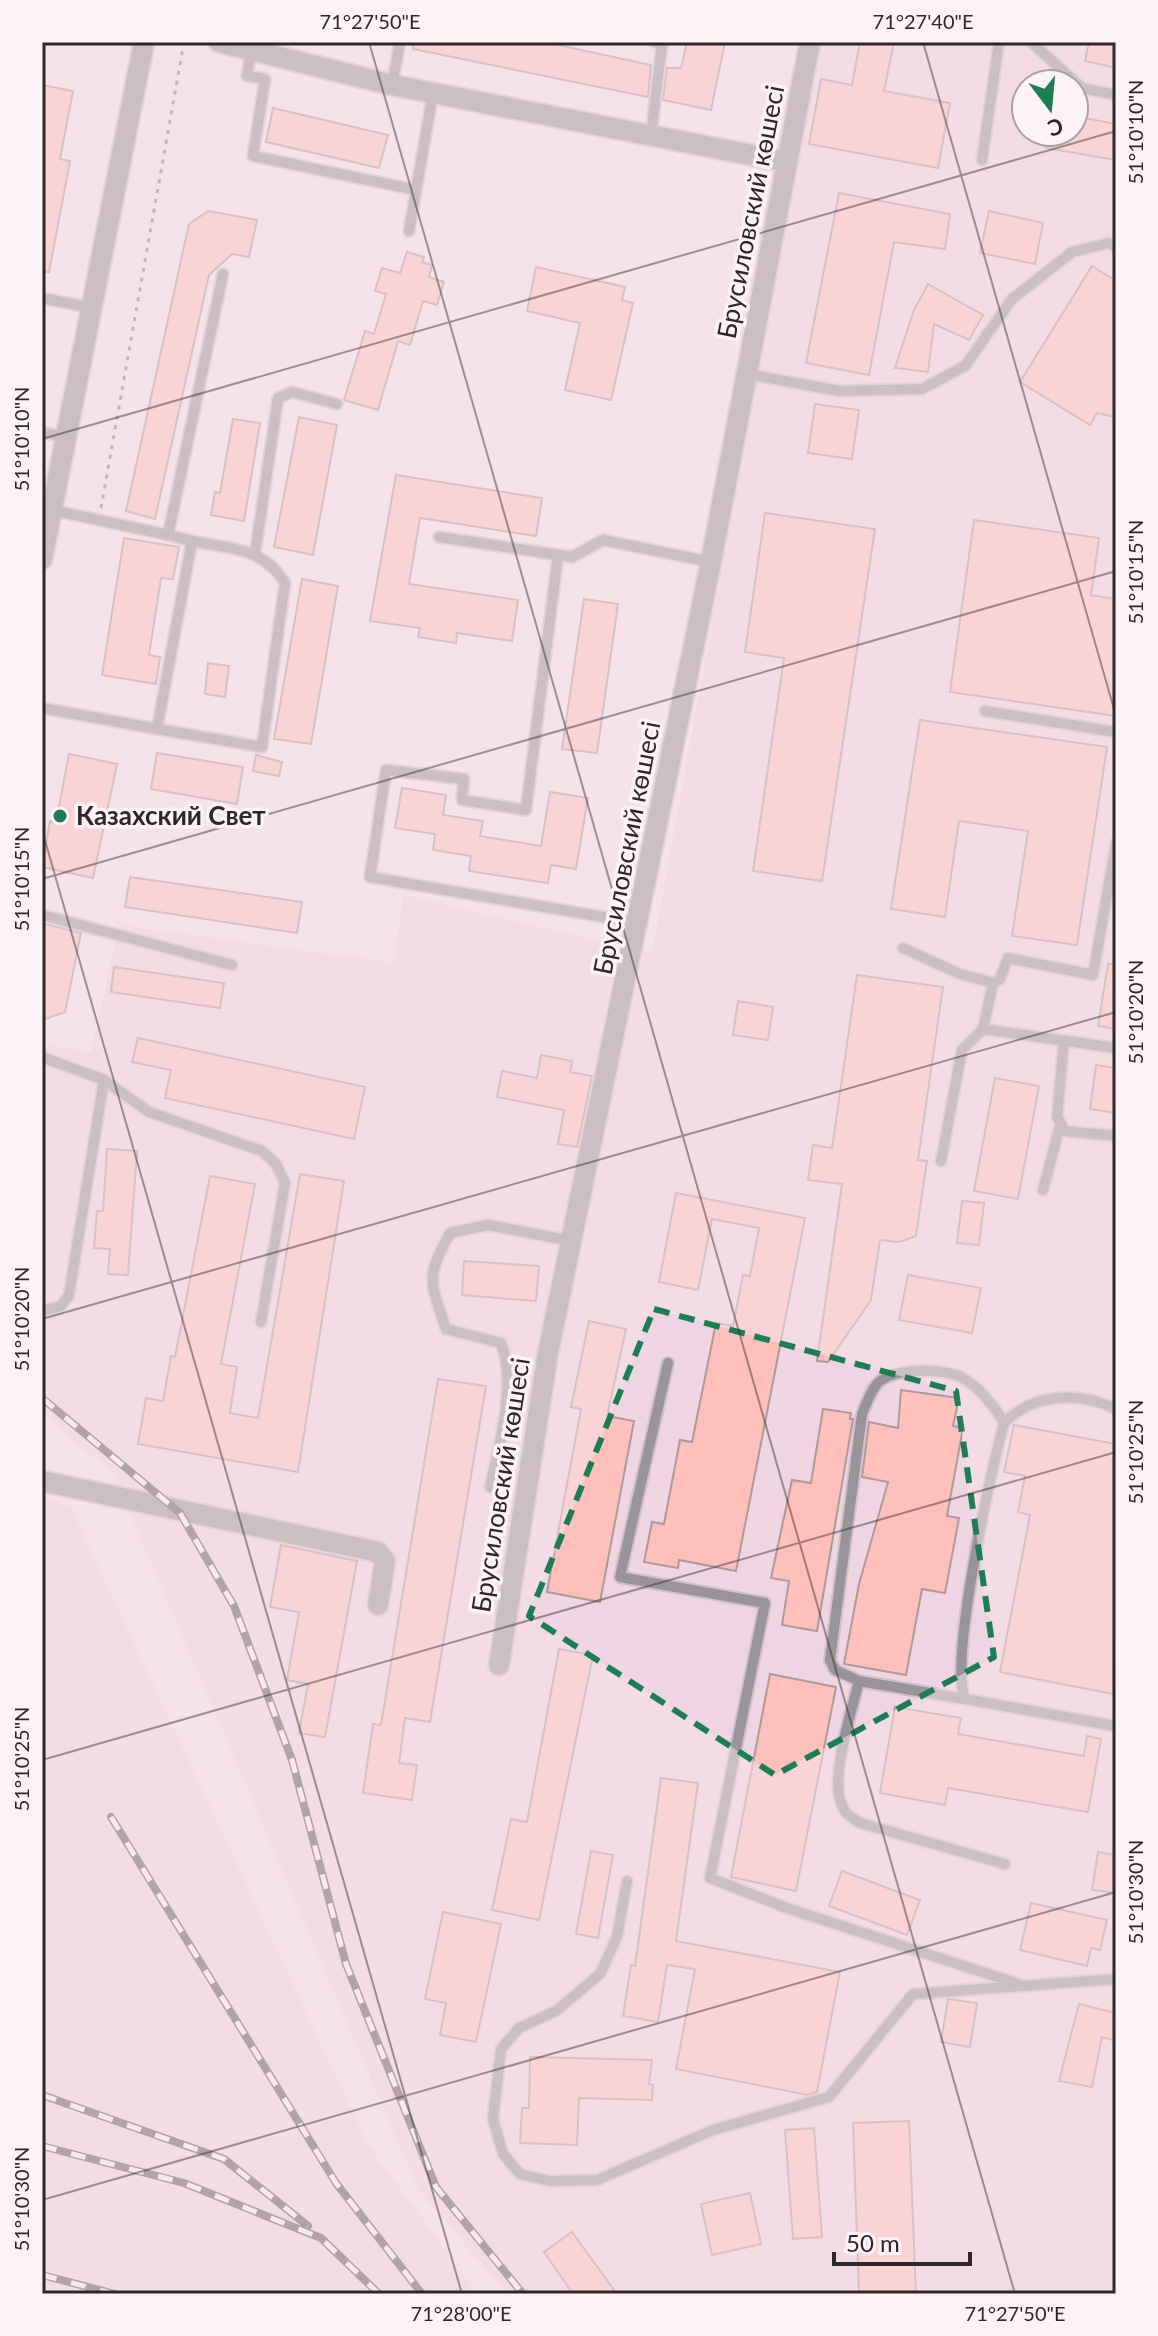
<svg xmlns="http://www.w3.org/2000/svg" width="1158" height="2336" font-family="Lato,sans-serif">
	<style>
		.built { fill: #efd5e1; fill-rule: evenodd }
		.building { fill: #ffc0bc; stroke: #ad9b99; stroke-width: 2 }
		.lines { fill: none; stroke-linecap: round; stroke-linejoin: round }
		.service-casing { stroke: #d1c0c7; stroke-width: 14 }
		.minor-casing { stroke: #d1c0c7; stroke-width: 24 }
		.path { stroke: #8b7e83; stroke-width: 3; stroke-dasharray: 4 6; stroke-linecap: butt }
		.service { stroke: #98949a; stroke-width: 10 }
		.minor { stroke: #98949a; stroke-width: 20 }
		.rail-casing { stroke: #61575b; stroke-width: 8 }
		.rail { stroke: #fdf2f7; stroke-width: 5; stroke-dasharray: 15; stroke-linecap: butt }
		.marked { fill: none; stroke: #1c7e56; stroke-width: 6; stroke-dasharray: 16 10; stroke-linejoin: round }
		.ticks { fill: none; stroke: #2e272a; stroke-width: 2; stroke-opacity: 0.45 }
		.poi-dot { fill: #1c7e56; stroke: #fdf2f7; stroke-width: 3 }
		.labels { text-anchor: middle; stroke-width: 7; stroke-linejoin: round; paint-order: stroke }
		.street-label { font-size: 26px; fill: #2e272a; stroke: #fdf2f7 }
		.poi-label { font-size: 26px; font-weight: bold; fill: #2e272a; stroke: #fdf2f7; text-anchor: start }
		.neatline { fill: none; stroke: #2e272a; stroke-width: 3 }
		.ticks-label { font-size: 20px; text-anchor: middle; fill: #2e272a }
	</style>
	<rect width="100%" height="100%" fill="#f5e2ea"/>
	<g class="built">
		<path d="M817,42H1116V2294H507L418,2189L113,1473L42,1414V1044L91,1052L119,925L394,963L403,895L652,953ZM1026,84H1074V132H1026Z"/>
		<path d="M42,1496L70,1506L368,2145L478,2294H42Z"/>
	</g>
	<g class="building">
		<path d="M413,42H544L651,65L648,97L413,49Z"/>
		<path d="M687,42H725L711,110L663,100L667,68H681Z"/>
		<path d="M860,42H894L884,91L950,103L938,168L809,144L821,79L852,85Z"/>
		<path d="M1089,42H1116V68L1085,61Z"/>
		<path d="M42,85L73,91L60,159L70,161L49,272L42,271Z"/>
		<path d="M273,108L388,135L379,168L266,142Z"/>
		<path d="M1074,116L1116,124V160L1046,148L1049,132H1074Z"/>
		<path d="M839,193L950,214L945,249L894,242L869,375L806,363Z"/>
		<path d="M208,211L257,220L249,257L232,254L209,275L155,519L126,511L189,224Z"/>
		<path d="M989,211L1043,223L1035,264L980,253Z"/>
		<path d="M407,252L424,257L422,262L432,265L429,277L444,282L437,305L423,301L410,345L398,341L378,410L344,400L365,331L374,334L386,294L375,291L382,268L400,273Z"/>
		<path d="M1092,266L1116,281V417L1097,413L1090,425L1020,382Z"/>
		<path d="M536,267L625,287L622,300L633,303L611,400L565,390L580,323L527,311Z"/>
		<path d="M928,284L983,315L969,340L934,324L928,372L895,368L914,310Z"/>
		<path d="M815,404L859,410L852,459L808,453Z"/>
		<path d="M299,417L337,425L313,555L274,547Z"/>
		<path d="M233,419L260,423L244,521L211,515L215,492L220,493Z"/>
		<path d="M396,475L542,498L536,536L420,518L409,584L518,600L512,641L457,633L456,643L418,637L420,628L370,621Z"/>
		<path d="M765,513L875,529L822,881L753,871L784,658L745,652Z"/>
		<path d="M974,520L1099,538L1091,595L1116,599V716L950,692Z"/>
		<path d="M124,538L179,547L173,579L161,578L149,655L160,657L156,684L102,675Z"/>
		<path d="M302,579L338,586L311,744L274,739Z"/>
		<path d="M584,599L618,604L597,753L562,749Z"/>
		<path d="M208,663L229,666L225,697L205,694Z"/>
		<path d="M920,720L1107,747L1077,945L1012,936L1028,831L959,821L945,917L891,909Z"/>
		<path d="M157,753L243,767L237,804L151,789Z"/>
		<path d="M69,754L117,764L93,878L42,867L50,821L56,822Z"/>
		<path d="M256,755L282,762L279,776L253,771Z"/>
		<path d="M402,788L446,795L443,815L483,821L480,836L541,846L550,792L588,798L576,869L551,865L548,883L469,871L471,856L433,850L435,834L395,828Z"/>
		<path d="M130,877L302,902L297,933L125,907Z"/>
		<path d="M42,923L81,933L65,1012L42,1020Z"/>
		<path d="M1108,964H1116V1029L1098,1026Z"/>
		<path d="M114,967L224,983L220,1008L111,992Z"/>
		<path d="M857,975L943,987L918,1160L927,1161L916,1236L899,1242L880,1240L871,1300L828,1362L817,1361L842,1184L808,1180L813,1145L832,1148Z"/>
		<path d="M738,1001L773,1007L768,1040L733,1035Z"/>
		<path d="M138,1038L365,1087L354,1139L165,1098L171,1070L132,1062Z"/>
		<path d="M541,1055L572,1061L570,1072L592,1076L577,1147L558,1144L564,1110L497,1097L502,1071L537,1078Z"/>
		<path d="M1096,1065L1116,1068V1113L1090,1109Z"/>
		<path d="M995,1078L1039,1086L1018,1199L974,1191Z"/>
		<path d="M107,1149L137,1151L128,1275L108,1274L110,1249L94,1248L97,1211H103Z"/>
		<path d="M300,1174L344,1181L298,1472L138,1444L146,1398L163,1401L171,1356L175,1357L210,1176L255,1184L221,1364L237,1367L230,1413L258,1418Z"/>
		<path d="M676,1193L805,1218L736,1571L679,1560L678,1568L644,1562L652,1522L664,1524L680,1440L692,1442L716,1323L733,1326L743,1275L750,1276L759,1228L712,1219L698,1290L659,1282Z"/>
		<path d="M962,1201L984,1203L979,1245L957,1243Z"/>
		<path d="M464,1261L539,1266L536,1301L462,1295Z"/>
		<path d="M908,1275L981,1288L972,1333L899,1320Z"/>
		<path d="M589,1321L626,1329L607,1416L634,1421L600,1602L547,1592L581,1409L571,1407Z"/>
		<path d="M438,1379L486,1386L430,1722L405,1718L399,1763L417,1765L412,1800L363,1793L373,1724L381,1725Z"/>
		<path d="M901,1390L959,1398L953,1426L963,1428L947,1516L959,1518L945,1593L922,1589L906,1675L844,1664L859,1584L888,1482L862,1477L869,1422L898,1428Z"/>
		<path d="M823,1409L851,1413L850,1419H853L817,1631L782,1625L789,1581L771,1578L792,1480L811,1483Z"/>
		<path d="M1014,1425L1116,1444L1113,1694L1000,1672L1030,1515L1018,1512L1025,1476L1004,1472Z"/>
		<path d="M281,1545L357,1561L325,1737L299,1733L308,1684L287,1680L299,1612L270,1607Z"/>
		<path d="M559,1649L593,1655L539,1920L492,1910L511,1819L527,1822Z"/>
		<path d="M770,1674L836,1687L796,1891L731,1877Z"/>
		<path d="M895,1707L961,1718L958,1734L1084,1756L1087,1736L1101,1739L1088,1812L948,1788L945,1805L880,1793Z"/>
		<path d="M661,1778L698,1783L676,1941L840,1972L817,2092L808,2095L676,2069L695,1969L667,1965L658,2022L623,2016L631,1965L635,1966Z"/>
		<path d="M591,1851L613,1855L598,1938L576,1934Z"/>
		<path d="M1098,1852L1116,1855V1893L1092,1890Z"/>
		<path d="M842,1871L920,1900L907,1935L829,1906Z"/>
		<path d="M1031,1903L1107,1920L1100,1950L1091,1948L1087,1966L1020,1950Z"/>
		<path d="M443,1912L501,1924L476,2042L440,2035L446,2003L425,1999Z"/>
		<path d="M948,1999L977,2003L970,2047L941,2042Z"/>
		<path d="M1079,2004L1116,2013V2041L1102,2037L1092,2087L1059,2081Z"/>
		<path d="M530,2057L652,2060L649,2084L653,2085L652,2100L579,2098L577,2145L520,2143L522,2108H529Z"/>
		<path d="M909,2121L916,2294H859L853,2123Z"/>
		<path d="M814,2128L822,2237L793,2239L785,2130Z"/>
		<path d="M750,2193L761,2244L712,2255L701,2204Z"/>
		<path d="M572,2232L617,2294H573L544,2252Z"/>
	</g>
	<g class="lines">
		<g class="service-casing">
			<g id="service">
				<path d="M1031,42L1082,88L1116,95"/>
				<path d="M251,49L247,76L265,79L253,156L416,190"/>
				<path d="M392,85L400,42"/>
				<path d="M651,136L662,44L654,42"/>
				<path d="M982,160L999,42"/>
				<path d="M409,231L433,93"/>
				<path d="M42,298L93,308"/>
				<path d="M747,374L839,391L922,389L965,366L1012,299L1072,252L1109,243L1116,247"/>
				<path d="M42,432L67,438"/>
				<path d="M52,510L168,535"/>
				<path d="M439,537L572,557L603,540L711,562"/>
				<path d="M255,554L278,398L292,392L337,404"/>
				<path d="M558,555L526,810L462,800L464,779L386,770L370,877L638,923"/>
				<path d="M42,708L157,729L192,541L168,535L223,274"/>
				<path d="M985,711L1116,732"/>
				<path d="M157,729L262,747L285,583C263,547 231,549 192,541"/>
				<path d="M42,915L232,965"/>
				<path d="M903,948L960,974L993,983L1000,979L1008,958L1093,975L1116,843"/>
				<path d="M983,1029L993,983"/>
				<path d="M1064,1041L1057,1117L1065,1131L1116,1136"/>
				<path d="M42,1057L104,1080L149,1112L262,1151L276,1164L285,1183L261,1322"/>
				<path d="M941,1161L962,1050L983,1029L1116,1048"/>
				<path d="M1043,1190L1060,1126"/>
				<path d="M42,1311L61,1306L69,1295L104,1080"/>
				<path d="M668,1363L620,1577L765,1603L710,1878L787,1908L1019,1984"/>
				<path d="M1004,1423C1033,1393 1079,1391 1116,1409"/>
				<path d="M490,1487C499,1446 517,1383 501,1343L446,1329C430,1281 425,1278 450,1233L488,1225L572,1241"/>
				<path d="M859,1681C852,1711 826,1786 845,1811C848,1816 856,1820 860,1823L1005,1864"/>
				<path d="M965,1699L859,1681L835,1670L830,1660L862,1414C866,1405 870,1393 876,1385C891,1367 941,1368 961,1377C977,1385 996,1408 1004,1423C991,1471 949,1660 965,1699L1116,1726"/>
				<path d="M627,1881L617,1937L600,1974L556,2011L519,2028L501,2049L493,2119L503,2154L520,2174L550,2181L597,2180L713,2130L829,2097L913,1994L1116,1979"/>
			</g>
		</g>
		<g class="minor-casing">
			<g id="minor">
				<path d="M219,42L392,85L787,162"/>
				<path d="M42,559L144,42"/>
				<path d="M42,1481L378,1552L385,1561L378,1605"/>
				<path d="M499,1665L548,1353L711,562L810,42"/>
			</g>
		</g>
		<path class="path" d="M101,508L184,42"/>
		<use href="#service" class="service"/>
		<use href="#minor" class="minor"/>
		<g class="rail-casing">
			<g id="rail">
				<path d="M42,1398L180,1513L234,1606L292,1760L346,1964L436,2187L523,2294"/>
				<path d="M111,1817L336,2183L422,2294"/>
				<path d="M42,2095L224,2159L308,2226"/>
				<path d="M42,2146L184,2183L321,2238L379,2294"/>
				<path d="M42,2275L115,2294"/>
			</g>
		</g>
		<use href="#rail" class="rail"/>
	</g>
	<path d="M0 0H1158V2336H0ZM654,1309L956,1391L994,1657L775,1775L529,1616Z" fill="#f5e2ea" fill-opacity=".55" fill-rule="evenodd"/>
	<path class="marked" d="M654,1309L956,1391L994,1657L775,1775L529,1616Z"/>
	<path class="ticks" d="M369,42L1015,2294M923,42L1116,716M42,439L1116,131M42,830L462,2294M42,879L1116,571M42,1319L1116,1012M42,1760L1116,1452M42,2200L1116,1892"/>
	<circle class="poi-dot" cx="60" cy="816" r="8"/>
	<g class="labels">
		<g class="street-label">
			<text transform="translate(751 212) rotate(-79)" y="9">Брусиловский көшесі</text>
			<text transform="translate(627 848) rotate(-79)" y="9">Брусиловский көшесі</text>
			<text transform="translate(501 1485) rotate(-81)" y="9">Брусиловский көшесі</text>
		</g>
		<g class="poi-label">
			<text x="76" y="825">Казахский Свет</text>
		</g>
	</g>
	<rect width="1158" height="2336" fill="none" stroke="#fdf2f7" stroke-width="88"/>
	<g transform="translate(1050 108) rotate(164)"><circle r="38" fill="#fdf2f7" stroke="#aaa1a5" stroke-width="2"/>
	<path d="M0-6L14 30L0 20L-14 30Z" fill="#1c7e56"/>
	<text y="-12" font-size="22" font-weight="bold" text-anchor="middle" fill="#2e272a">С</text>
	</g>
	<path d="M834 2252v12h136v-12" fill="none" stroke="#2e272a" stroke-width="4"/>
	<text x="846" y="2252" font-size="24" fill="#2e272a" stroke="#fdf2f7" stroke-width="6" paint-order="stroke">50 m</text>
	<rect x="44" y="44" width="1070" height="2248" class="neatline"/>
	<g class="ticks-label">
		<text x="370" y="29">71°27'50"E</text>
		<text x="923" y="29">71°27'40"E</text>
		<text transform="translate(1136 132) rotate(-90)" y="7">51°10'10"N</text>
		<text transform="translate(22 439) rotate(-90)" y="7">51°10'10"N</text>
		<text transform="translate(1136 572) rotate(-90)" y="7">51°10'15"N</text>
		<text transform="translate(22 879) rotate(-90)" y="7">51°10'15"N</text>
		<text transform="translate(1136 1012) rotate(-90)" y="7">51°10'20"N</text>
		<text transform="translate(22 1319) rotate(-90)" y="7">51°10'20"N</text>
		<text transform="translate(1136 1452) rotate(-90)" y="7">51°10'25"N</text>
		<text transform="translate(22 1759) rotate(-90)" y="7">51°10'25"N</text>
		<text transform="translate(1136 1892) rotate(-90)" y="7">51°10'30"N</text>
		<text transform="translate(22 2199) rotate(-90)" y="7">51°10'30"N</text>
		<text x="461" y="2321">71°28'00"E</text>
		<text x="1015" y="2321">71°27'50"E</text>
	</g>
</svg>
